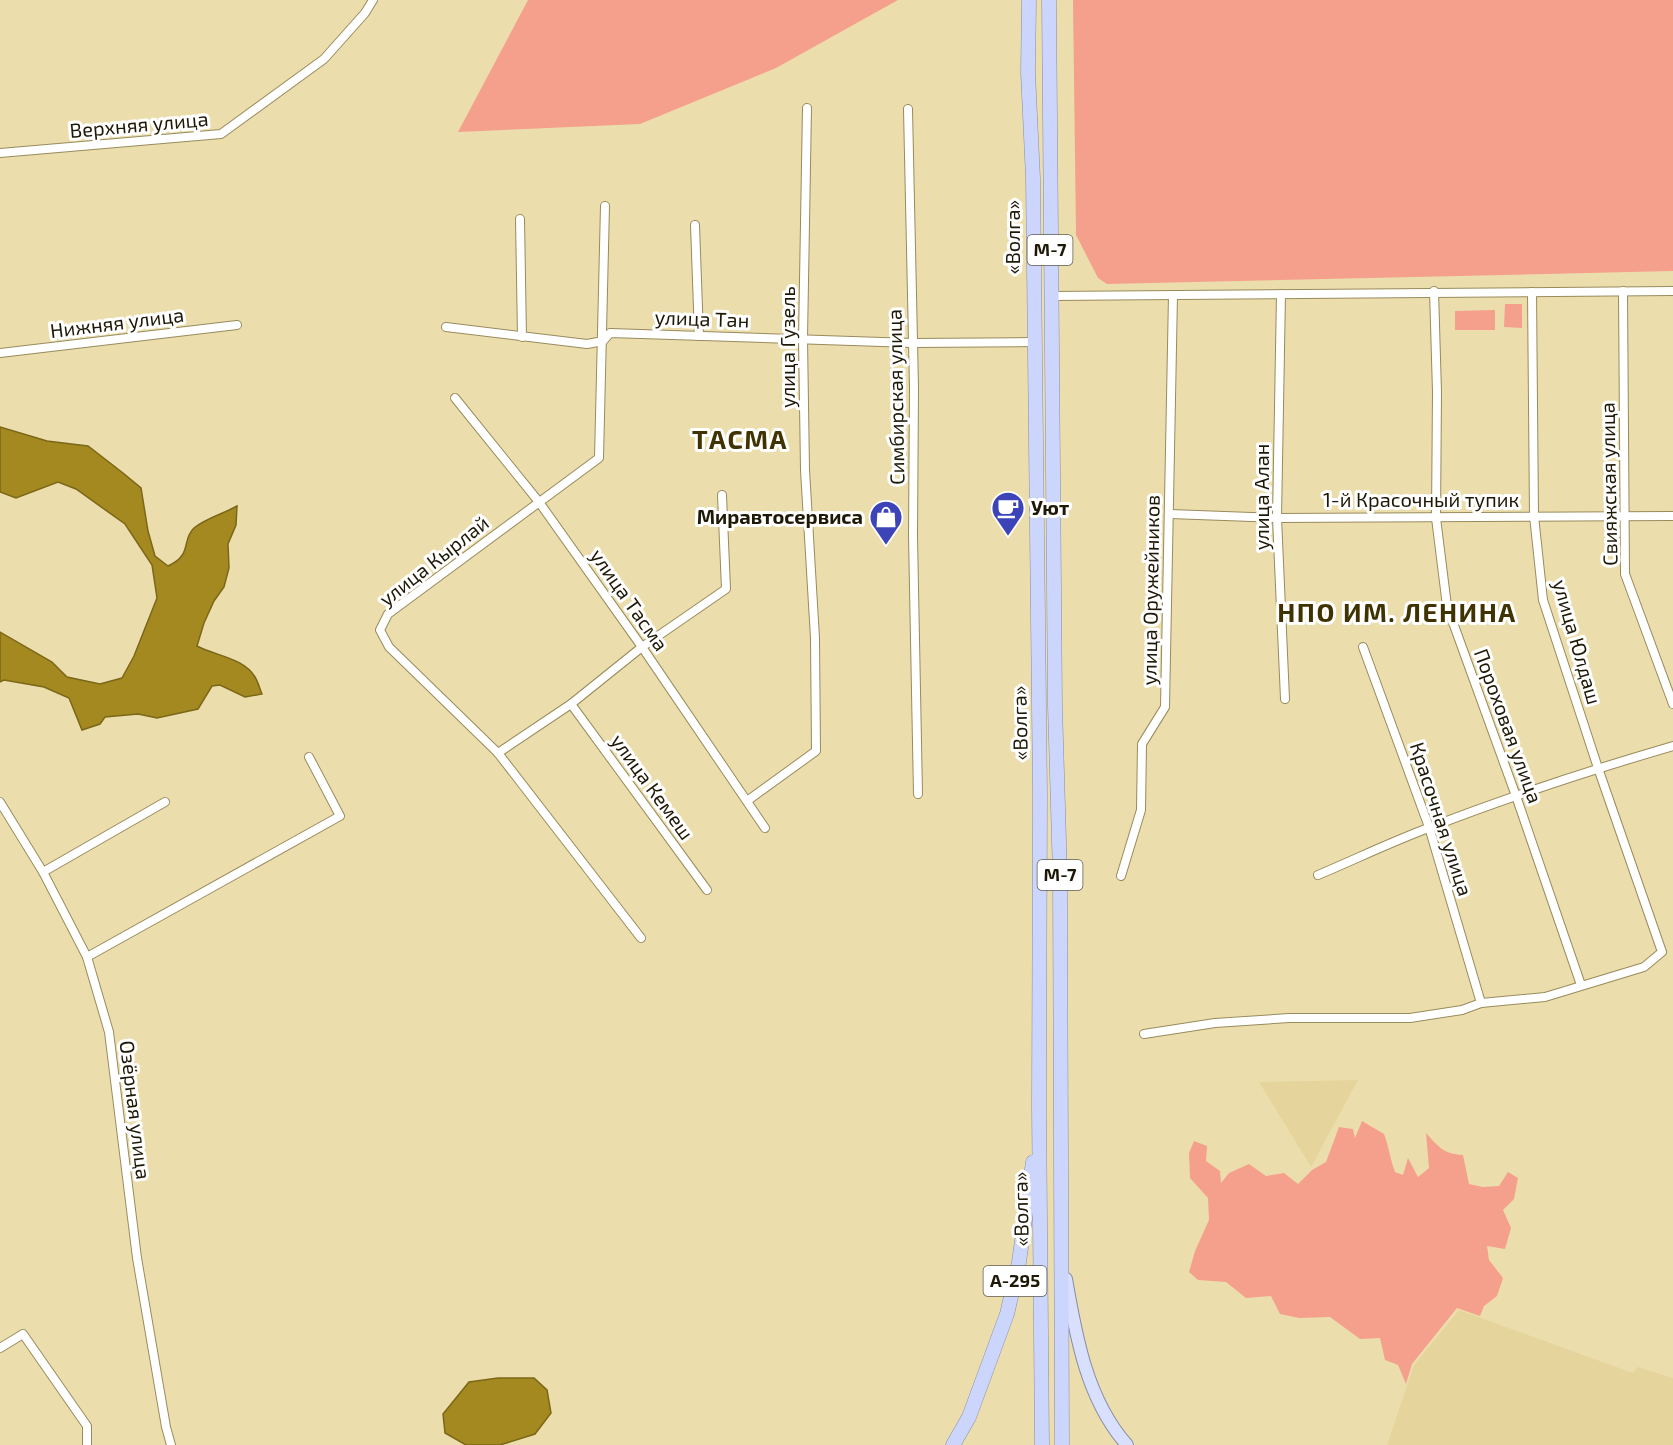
<svg xmlns="http://www.w3.org/2000/svg" width="1673" height="1445" font-family="'Exo 2',sans-serif">
	<style>
		.built { fill: #e5d59c }
		.green { fill: #f5a08c }
		.water { fill: #a3891f; stroke: #7b6718; stroke-width: 1.5 }
		.lines { fill: none; stroke-linecap: round; stroke-linejoin: round }
		.minor-casing { stroke: #988b5c; stroke-width: 10 }
		.primary-casing { stroke: #878ca6; stroke-width: 14 }
		.trunk-casing { stroke: #878ca6; stroke-width: 15 }
		.minor { stroke: #fff; stroke-width: 8 }
		.primary { stroke: #d9e0fd; stroke-width: 12 }
		.trunk { stroke: #ccd6fc; stroke-width: 14 }
		.labels { text-anchor: middle; stroke-width: 6; stroke-linejoin: round; paint-order: stroke }
		.shield { fill: #fff; stroke: #625d51; stroke-width: 1.5 }
		.shield-label { font-size: 18px; font-weight: bold; fill: #1e1806 }
		.street-label { font-size: 20px; fill: #1e1806; stroke: #fff }
		.poi-label { font-size: 20px; font-weight: bold; fill: #1e1806; stroke: #fff; text-anchor: start }
		.district-label { font-size: 26px; font-weight: bold; letter-spacing: 1.5px; fill: #403301; stroke: #fff }
	</style>
	<rect width="100%" height="100%" fill="#ecdeac"/>
	<g class="built">
		<path d="M1358,1080L1311,1167L1259,1082Z"/>
		<path d="M1459,1310L1633,1373L1638,1367L1673,1378V1445H1387L1414,1365Z"/>
	</g>
	<g class="green">
		<path d="M528,0H898L776,68L640,124L458,132Z"/>
		<path d="M1073,0H1673V271L1107,284L1098,278L1076,235Z"/>
		<path d="M1505,304H1522V328L1504,327Z"/>
		<path d="M1495,310V330H1455V311Z"/>
		<path d="M1362,1121L1384,1134C1389,1147 1390,1159 1395,1172L1403,1175L1408,1158L1418,1177L1429,1168L1426,1133C1439,1147 1443,1154 1463,1155L1469,1184L1483,1187L1499,1186L1508,1172L1518,1178L1514,1199L1503,1210L1511,1228L1505,1249L1487,1246L1489,1260L1503,1278L1497,1296L1484,1306L1480,1316L1457,1308L1412,1364L1406,1384L1398,1365L1385,1360L1380,1338L1360,1339L1330,1317L1299,1318L1280,1314L1271,1296L1246,1298L1226,1282L1198,1280L1189,1272L1195,1251L1209,1220L1208,1198L1190,1178L1189,1153L1194,1141L1207,1146L1206,1161L1220,1171L1221,1183L1229,1173L1249,1164L1266,1176L1284,1173L1298,1184L1312,1170L1326,1162L1339,1127L1353,1129L1355,1138Z"/>
	</g>
	<g class="water">
		<path d="M0,427L47,441L88,446L123,473L141,488L148,531L155,556L168,566C193,555 181,540 194,528C206,518 223,514 237,506L236,525L228,544L229,568L224,587L214,601L204,623L197,646C216,656 244,658 255,677C258,682 260,689 262,694L245,697L220,685L212,686L198,709L157,718L138,714L105,717L100,724L82,730L69,698L44,687L4,680L0,682V632L52,662L67,677L100,684L122,678L134,656L157,598L152,565L125,524L76,489L58,482L16,498L0,492Z"/>
		<path d="M498,1378H534L547,1390L551,1413L535,1434L500,1445H466L445,1433L443,1414L469,1382Z"/>
	</g>
	<g class="lines">
		<g class="minor-casing">
			<g id="minor">
				<path d="M908,109L914,388L913,536L918,794"/>
				<path d="M0,153L221,134L324,59L365,13L373,0"/>
				<path d="M605,206L599,458L388,614L380,630L389,647L498,753L641,938"/>
				<path d="M520,219L522,337"/>
				<path d="M695,225L699,336"/>
				<path d="M1434,291L1437,392L1436,518L1447,606L1516,796L1581,985"/>
				<path d="M1623,291L1625,574L1673,704"/>
				<path d="M1281,294L1277,518L1285,699"/>
				<path d="M1051,296L1673,291"/>
				<path d="M446,327L587,344L603,341L610,333L912,343L1034,342"/>
				<path d="M0,353L237,325"/>
				<path d="M455,398L539,502L642,647L765,828"/>
				<path d="M1170,514L1277,518L1673,516"/>
				<path d="M1363,647L1429,827L1481,1003"/>
				<path d="M571,704L707,890"/>
				<path d="M498,753L571,704L642,647L726,589L722,495"/>
				<path d="M747,801L816,751L815,638L805,470L803,339L807,108"/>
				<path d="M0,802L43,872L87,957L109,1032L137,1258L166,1427L171,1445"/>
				<path d="M43,872L165,802"/>
				<path d="M1318,875C1356,859 1393,841 1431,827C1511,796 1591,770 1673,746"/>
				<path d="M1121,876L1141,810L1142,744L1165,707L1173,295"/>
				<path d="M87,957L340,816L309,757"/>
				<path d="M1144,1034L1215,1023L1289,1018H1410L1462,1010L1481,1003L1545,997L1644,967L1662,952L1598,768L1543,600L1534,516L1532,292"/>
				<path d="M0,1348L23,1334L87,1426V1445"/>
			</g>
		</g>
		<g class="primary-casing">
			<path id="primary" d="M1066,1279C1076,1337 1087,1400 1127,1445"/>
		</g>
		<g class="trunk-casing">
			<g id="trunk">
				<path d="M1029,0L1028,73L1033,178L1040,794L1039,1107L1042,1445"/>
				<path d="M1049,0L1055,706L1060,875L1062,1445"/>
				<path d="M953,1445L969,1417L1007,1314L1019,1262L1033,1162"/>
			</g>
		</g>
		<use href="#minor" class="minor"/>
		<use href="#primary" class="primary"/>
		<use href="#trunk" class="trunk"/>
	</g>
	<defs>
		<g id="cafe-pin" transform="scale(1.725)"><path d="M0 17L-7.5 6A9.5 9.5 0 1 1 7.5 6Z" fill="#3c44b8" stroke="#fff"/><path d="M-5.5-4.5H6V0H3Q3 3.5 0 3.5H-2.5Q-5.5 3.5-5.5 0ZM3-3.2v2h1.7v-2ZM-6 4.5H4V6H-6Z" fill="#fff"/></g>
		<g id="shop-pin" transform="scale(1.725)"><path d="M0 17L-7.5 6A9.5 9.5 0 1 1 7.5 6Z" fill="#3c44b8" stroke="#fff"/><path d="M-5-2.5h2.3a2.7 3.5 0 0 1 5.4 0H5L5.5 6h-11ZM-1.5-2.5h3a1.5 2.3 0 0 0-3 0Z" fill="#fff"/></g>
	</defs>
	<g fill-rule="evenodd">
		<use href="#cafe-pin" x="1008" y="508"/>
		<use href="#shop-pin" x="886" y="517"/>
	</g>
	<g class="labels">
		<g class="shield">
			<rect x="1027.5" y="235" width="45" height="30" rx="4.5"/>
			<rect x="1037.5" y="860" width="45" height="30" rx="4.5"/>
			<rect x="983.5" y="1266" width="63" height="30" rx="4.5"/>
		</g>
		<g class="shield-label">
			<text x="1050" y="256">М-7</text>
			<text x="1060" y="881">М-7</text>
			<text x="1015" y="1287">А-295</text>
		</g>
		<g class="street-label">
			<text transform="translate(139 125) rotate(-5)" y="7">Верхняя улица</text>
			<text transform="translate(1013 237) rotate(-90)" y="7">«Волга»</text>
			<text transform="translate(702 319) rotate(2)" y="7">улица Тан</text>
			<text transform="translate(117 323) rotate(-7)" y="7">Нижняя улица</text>
			<text transform="translate(788 347) rotate(-90)" y="7">улица Гузель</text>
			<text transform="translate(896 397) rotate(-91)" y="7">Симбирская улица</text>
			<text transform="translate(1609 484) rotate(-91)" y="7">Свияжская улица</text>
			<text transform="translate(1262 497) rotate(-90)" y="7">улица Алан</text>
			<text x="1421" y="507">1-й Красочный тупик</text>
			<text transform="translate(434 561) rotate(-38)" y="7">улица Кырлай</text>
			<text transform="translate(1151 590) rotate(-89)" y="7">улица Оружейников</text>
			<text transform="translate(629 600) rotate(55)" y="7">улица Тасма</text>
			<text transform="translate(1577 642) rotate(74)" y="7">улица Юлдаш</text>
			<text transform="translate(1020 723) rotate(-91)" y="7">«Волга»</text>
			<text transform="translate(1508 726) rotate(70)" y="7">Пороховая улица</text>
			<text transform="translate(652 787) rotate(54)" y="7">улица Кемеш</text>
			<text transform="translate(1441 819) rotate(72)" y="7">Красочная улица</text>
			<text transform="translate(135 1110) rotate(83)" y="7">Озёрная улица</text>
			<text transform="translate(1021 1209) rotate(-91)" y="7">«Волга»</text>
		</g>
		<g class="poi-label">
			<text x="1031" y="515">Уют</text>
			<text x="863" y="524" text-anchor="end">Миравтосервиса</text>
		</g>
		<g class="district-label">
			<text x="740" y="449">ТАСМА</text>
			<text x="1397" y="622">НПО ИМ. ЛЕНИНА</text>
		</g>
	</g>
</svg>
